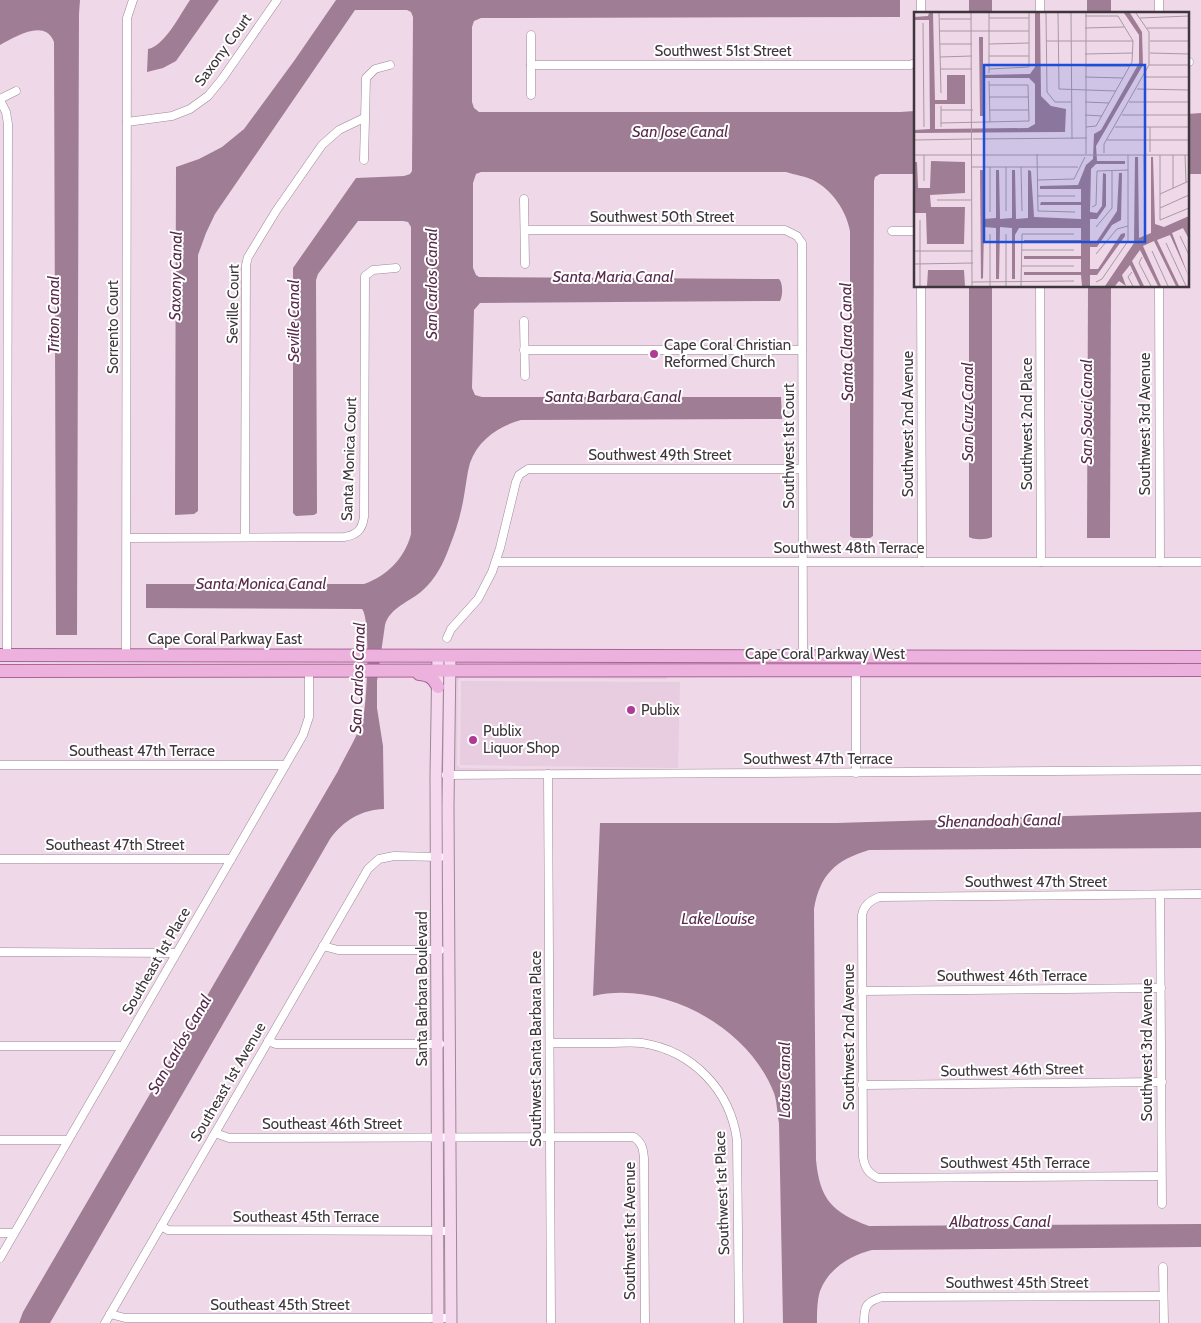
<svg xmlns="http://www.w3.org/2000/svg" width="1201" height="1323" font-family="Cabin,sans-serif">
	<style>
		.built { fill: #e8ccdf }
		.water { fill: #9f7d94 }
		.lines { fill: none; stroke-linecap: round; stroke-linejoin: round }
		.street-casing { stroke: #9c8996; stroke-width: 9 }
		.secondary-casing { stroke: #9c8996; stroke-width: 13 }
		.primary-casing { stroke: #a86496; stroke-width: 14 }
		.street { stroke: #fff; stroke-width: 8 }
		.secondary { stroke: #f6d8ee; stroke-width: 11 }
		.primary { stroke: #edb1dd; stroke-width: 12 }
		.poi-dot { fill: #af3b95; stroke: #fff; stroke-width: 2 }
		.labels { text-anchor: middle; stroke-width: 4; stroke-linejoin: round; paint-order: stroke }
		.street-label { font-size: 15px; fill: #3e363c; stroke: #fff }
		.poi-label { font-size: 15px; fill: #3e363c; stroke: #fff; text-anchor: start }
		.water-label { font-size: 16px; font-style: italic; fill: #582a4c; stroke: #fff }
		.inset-road { fill: none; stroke: #a898a3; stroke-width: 1 }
		.view { fill: #1d4ed8; fill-opacity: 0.15; stroke: #1d4ed8; stroke-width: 2.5 }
		.inset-edge { fill: none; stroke: #3e363c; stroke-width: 2.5 }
	</style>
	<rect width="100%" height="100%" fill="#efd9e8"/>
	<g class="built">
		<path d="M453,674H666L667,679L460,678L458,681L457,765L460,768L670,771L453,776Z"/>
		<path d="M461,681L680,682L678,768L460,765Z"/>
	</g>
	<g class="water">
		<path d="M0,0H80L79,14L77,635H56L54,42C45,18 15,37 0,45Z"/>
		<path d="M190,0H219L176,61L163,68L147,72L148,49C164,47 181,13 190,0Z"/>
		<path d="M336,0H900V17L481,18L474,21L472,27V102L474,108L479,112H900L915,111V174H880L875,177L874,181L873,536L870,538H853L850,536V231C846,210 832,190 813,180C805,176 795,175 786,172H481L476,174L473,183V268L476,275L479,277L779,279C783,283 783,296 780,301L480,303L474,310L472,388L475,395L482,397H781L782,419L521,420C499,426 478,440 470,463C467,473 466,485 464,496C461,514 456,531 449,548C443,564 436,578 423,590C410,602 390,607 385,625L377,681V708L383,746L384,809C361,810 344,820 330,839L50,1323H19L23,1312L338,771C346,754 358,736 363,718C367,703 371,619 362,609L146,608V584H364C387,576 405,558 411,534V227L408,222L403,221H358L318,274L316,280L317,513L314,515L296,516L293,513V268L356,178L404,176L410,174L412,171L413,17L411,12L407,10H355L215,214L206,233L198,255V511L194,514L175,515L176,167L199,159L222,147L244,129L294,61Z"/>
		<rect x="969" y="0" width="23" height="14"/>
		<rect x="1087" y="0" width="24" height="14"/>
		<path d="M1201,113V174H1187V114Z"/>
		<path d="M969,286H992V537C986,540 974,540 969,537Z"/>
		<path d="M1088,286H1111L1110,538H1087Z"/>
		<path d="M1201,812V848L869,850C836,860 820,874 814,909L816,1160C820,1200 832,1212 869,1226L1201,1224V1247L872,1250C851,1255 828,1269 820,1291C817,1301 817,1313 817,1323H783L779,1123C777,1113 777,1101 774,1093C748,1026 662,980 593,996L600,823H836Z"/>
	</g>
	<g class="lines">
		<g class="street-casing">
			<g id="street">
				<path d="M1040,0V14"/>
				<path d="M921,14V0"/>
				<path d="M1159,14V0"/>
				<path d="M531,35V95"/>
				<path d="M1187,62H1189"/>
				<path d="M531,65H910L915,63"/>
				<path d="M0,99L16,91"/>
				<path d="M0,100L6,112L8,124L7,655"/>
				<path d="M127,122L172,116L190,109L208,96L222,79L277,0"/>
				<path d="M364,160L366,78L375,69L390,65"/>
				<path d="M524,199L525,264"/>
				<path d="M525,230H785L797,236L802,243L803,658"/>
				<path d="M892,231H915"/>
				<path d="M921,286L922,562"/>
				<path d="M1040,286L1041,562"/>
				<path d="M1159,286L1160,562"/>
				<path d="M524,321L525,376"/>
				<path d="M524,350H802"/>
				<path d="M245,537L246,265L248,257L276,211L322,145L339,130L364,118"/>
				<path d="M127,538L344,537C357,535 362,530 364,517L365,276L373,270L396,268"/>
				<path d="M497,562H1201"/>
				<path d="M447,638L451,629L478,599L492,572L500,548L516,482L519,475L528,469H802"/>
				<path d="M126,655L127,18L133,0"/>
				<path d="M856,670V773"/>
				<path d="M0,765H285"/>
				<path d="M548,774L551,1323"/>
				<path d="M446,775L1201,770"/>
				<path d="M0,859H231"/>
				<path d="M1160,895L1162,1204"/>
				<path d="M323,946L338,950H440"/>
				<path d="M0,952L176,953"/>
				<path d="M862,991L1161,988"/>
				<path d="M268,1041L276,1044H440"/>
				<path d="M550,1043C569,1043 588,1043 608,1043C619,1043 631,1042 642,1043C693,1051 730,1090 737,1140L739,1323"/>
				<path d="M0,1046H122"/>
				<path d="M862,1085L1162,1082"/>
				<path d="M215,1133L229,1138L634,1137C642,1143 643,1148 644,1158L645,1323"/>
				<path d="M0,1140H67"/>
				<path d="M1161,1176L878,1178C868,1173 865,1168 863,1157L862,915C864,905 870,901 879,897L1201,894"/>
				<path d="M161,1226L168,1230L451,1231"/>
				<path d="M0,1233H14"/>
				<path d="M0,1258L303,735L309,717V670"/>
				<path d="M1163,1267L1164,1323"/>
				<path d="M110,1314L125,1318H451"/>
				<path d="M105,1323L368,869L379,859L394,856L440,857"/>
				<path d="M864,1323C864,1306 866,1302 882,1297L1163,1296"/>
			</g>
		</g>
		<g class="secondary-casing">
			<g id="secondary">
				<path d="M438,656L436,775L438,1323"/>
				<path d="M450,656L448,807L451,1323"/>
			</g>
		</g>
		<g class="primary-casing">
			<g id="primary">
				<path d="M0,655L1201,657"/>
				<path d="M0,671L1201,670"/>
				<path d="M419,674C430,675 433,678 438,687"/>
			</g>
		</g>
		<use href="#street" class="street"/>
		<use href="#secondary" class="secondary"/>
		<use href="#primary" class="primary"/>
	</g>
	<g class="poi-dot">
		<circle cx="654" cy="354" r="5"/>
		<circle cx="631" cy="710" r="5"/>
		<circle cx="473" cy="740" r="5"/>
	</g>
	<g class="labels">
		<g class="street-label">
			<text transform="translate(223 50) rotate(-54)" y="5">Saxony Court</text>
			<text x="723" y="56">Southwest 51st Street</text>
			<text x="662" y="222">Southwest 50th Street</text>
			<text transform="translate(233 304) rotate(-89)" y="5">Seville Court</text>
			<text transform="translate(113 327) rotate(-90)" y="5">Sorrento Court</text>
			<text transform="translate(908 424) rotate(-90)" y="5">Southwest 2nd Avenue</text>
			<text transform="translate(1027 424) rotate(-90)" y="5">Southwest 2nd Place</text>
			<text transform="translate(1145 424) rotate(-90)" y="5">Southwest 3rd Avenue</text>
			<text transform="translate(789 446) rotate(-90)" y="5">Southwest 1st Court</text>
			<text x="660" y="460">Southwest 49th Street</text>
			<text transform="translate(349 459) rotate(-88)" y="5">Santa Monica Court</text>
			<text x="849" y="553">Southwest 48th Terrace</text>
			<text x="225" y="644">Cape Coral Parkway East</text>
			<text x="825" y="659">Cape Coral Parkway West</text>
			<text x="142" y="756">Southeast 47th Terrace</text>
			<text x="818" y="764">Southwest 47th Terrace</text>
			<text x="115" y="850">Southeast 47th Street</text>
			<text x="1036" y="887">Southwest 47th Street</text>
			<text transform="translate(156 961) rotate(-60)" y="5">Southeast 1st Place</text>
			<text x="1012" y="981">Southwest 46th Terrace</text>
			<text transform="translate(422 989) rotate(-90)" y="5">Santa Barbara Boulevard</text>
			<text transform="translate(849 1037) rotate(-90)" y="5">Southwest 2nd Avenue</text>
			<text transform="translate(536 1049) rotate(-90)" y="5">Southwest Santa Barbara Place</text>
			<text transform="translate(1147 1050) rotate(-90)" y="5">Southwest 3rd Avenue</text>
			<text transform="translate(1012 1070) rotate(-1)" y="5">Southwest 46th Street</text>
			<text transform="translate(228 1082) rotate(-60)" y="5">Southeast 1st Avenue</text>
			<text x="332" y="1129">Southeast 46th Street</text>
			<text x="1015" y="1168">Southwest 45th Terrace</text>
			<text transform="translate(722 1193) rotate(-92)" y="5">Southwest 1st Place</text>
			<text x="306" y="1222">Southeast 45th Terrace</text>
			<text transform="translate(630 1231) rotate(-90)" y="5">Southwest 1st Avenue</text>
			<text x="1017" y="1288">Southwest 45th Street</text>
			<text x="280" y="1310">Southeast 45th Street</text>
		</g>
		<g class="poi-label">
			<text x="664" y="350">Cape Coral Christian<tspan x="664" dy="17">Reformed Church</tspan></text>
			<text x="641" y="715">Publix</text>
			<text x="483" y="736">Publix<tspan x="483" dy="17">Liquor Shop</tspan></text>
		</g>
		<g class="water-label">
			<text x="680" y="137">San Jose Canal</text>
			<text transform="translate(175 276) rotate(-89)" y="6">Saxony Canal</text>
			<text x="613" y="282">Santa Maria Canal</text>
			<text transform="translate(431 284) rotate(-90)" y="6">San Carlos Canal</text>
			<text transform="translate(53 315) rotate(-90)" y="6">Triton Canal</text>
			<text transform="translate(293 321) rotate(-90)" y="6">Seville Canal</text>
			<text transform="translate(846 342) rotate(-91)" y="6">Santa Clara Canal</text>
			<text x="613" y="402">Santa Barbara Canal</text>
			<text transform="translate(967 412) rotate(-90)" y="6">San Cruz Canal</text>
			<text transform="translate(1086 412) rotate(-90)" y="6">San Souci Canal</text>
			<text x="261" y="589">Santa Monica Canal</text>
			<text transform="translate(357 678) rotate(-88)" y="6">San Carlos Canal</text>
			<text transform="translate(999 820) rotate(-1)" y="6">Shenandoah Canal</text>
			<text x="718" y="924">Lake Louise</text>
			<text transform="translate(179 1044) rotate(-60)" y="6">San Carlos Canal</text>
			<text transform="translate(784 1080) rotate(-90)" y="6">Lotus Canal</text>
			<text x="1000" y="1227">Albatross Canal</text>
		</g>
	</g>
	<g transform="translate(914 12)">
		<rect width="275" height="275" fill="#efd9e8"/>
		<path d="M15,1H19L21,88H33V63H51V92H21V117L114,116L121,112V72L115,66H69V104H66L65,25H69V63L116,62L121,55V1H126L127,84L137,94L152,97L151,120L0,121V118L16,117L15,8H0V5L14,4ZM210,1H216L228,20L229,53L182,134L183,149H211V152H182L177,157L176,200L183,201L188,194L189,161L192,162V194L183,207H176V229H183L203,199L205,161H208L207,208L198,213L183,235H176V257H184L207,222L211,221V224L183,263H176V274H168L167,263H110V260H167V247H110V244H167V231H110V228H167V216H105L101,223V267H98V216L86,215L85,267H82V216L70,215L69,266L67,267L66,158H69L70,207L82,206V158H85L86,207L98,206V158H101L102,207L114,206V158L117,159L120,205L167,207V193H126L127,190H167V177H126V174L164,173L172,153L179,147L180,122L187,118L225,51V23ZM221,145H224L225,226L237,221V145H239L241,212L250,215L275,204V227L269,216L258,221L275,265L256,223L243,228L265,274H262L240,229L229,234L247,274H244L226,238L218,249L230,274H226L216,253L208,263L212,274L205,269L201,274H191L220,231ZM17,149L51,150V181L16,183L17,195H51L50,232H13L12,201H0V150H3L4,176H16ZM50,258L51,274H13L14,258Z" fill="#9f7d94"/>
		<path class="inset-road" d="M25,1L27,81M57,1L58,274M75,1V61M132,1L133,80L141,90H157M144,1L145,77L202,79M157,1L158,127M172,1V142M171,4H204L219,29L218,50L182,114L172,115M75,6H115M226,6L275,4M26,7H57M9,11L10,115M171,16L210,15M233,16H275M26,19H115M132,29H219M236,29H275M26,32H58M75,32L115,31M236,41L275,42M171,42L219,41M75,44H115M26,45L58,44M235,53H275M171,54H216M26,57H58M75,57L115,55V1M171,65L209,66M230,65H275M75,69L76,110M223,77L275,78M75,85H115M171,90L195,91M215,90H275M27,94V115M27,98H59M75,98H115M171,103L188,104M208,103H275M27,111L115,109L114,73H75M201,115H275M236,115V140M59,127L173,126M0,128L58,127M193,128H275M190,141V132L235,53V20L222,1M123,142L124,199L161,200M0,143H275M230,143L231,217M246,143V208L275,196M259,143V176M271,143L272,170M58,155H164M76,155V200M92,155V199M107,155L108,199M123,168L160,167L171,145M10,169V143M246,182L275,169M123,184H161M23,188H57M178,195L182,193L183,159L214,158M246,196L275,183M6,208V274M182,215L198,196V158M92,222V274M266,224L275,243M252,231L272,274M108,238H160M0,239H59M238,239L254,274M182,242L203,217L214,214M228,245L225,251L237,274M0,252L59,251M108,254H160M218,260L214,265L219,274M58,270L160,269M182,270L188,267L214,229V143M76,274V222M107,274L108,222H160"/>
		<path class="view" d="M70,53H231V230H70Z"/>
		<rect width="275" height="275" class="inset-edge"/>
	</g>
</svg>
